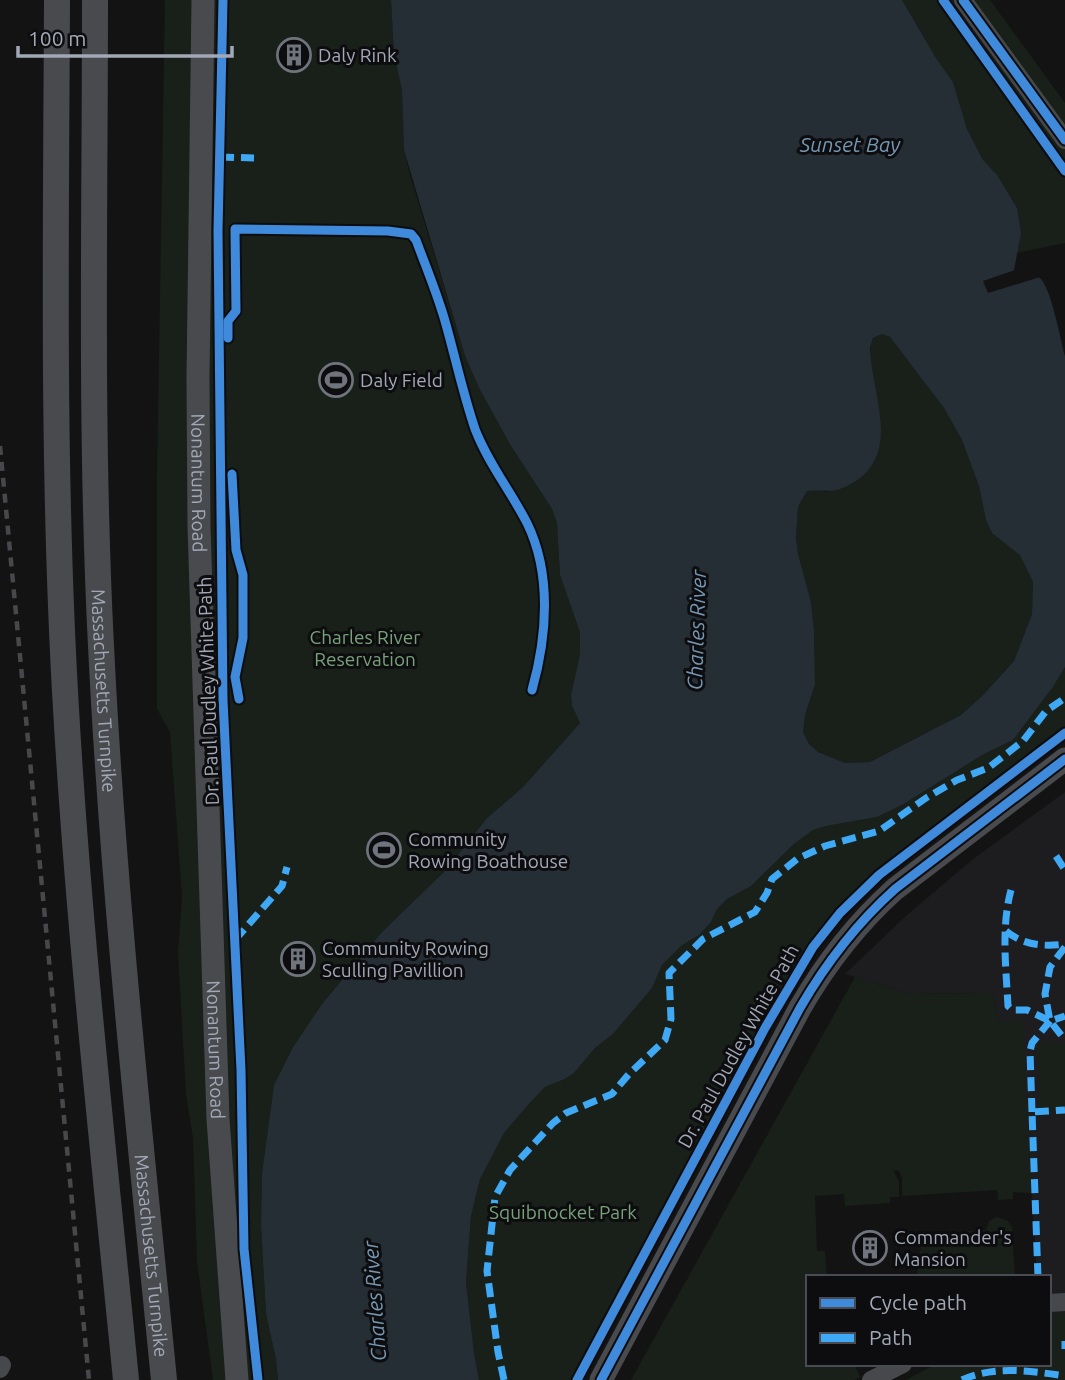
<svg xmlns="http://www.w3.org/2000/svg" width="1065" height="1380" font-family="Ubuntu,sans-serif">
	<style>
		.built { fill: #1d1d1f }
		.green { fill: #19201a }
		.water { fill: #252e35; fill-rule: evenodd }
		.pier { fill: #131313 }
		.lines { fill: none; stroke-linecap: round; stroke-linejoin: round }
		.minor { stroke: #47484c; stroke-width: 18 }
		.major { stroke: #494a4e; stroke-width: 23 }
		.highway { stroke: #494a4e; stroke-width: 26 }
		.rail { stroke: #46484b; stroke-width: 4.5; stroke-dasharray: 9 7; stroke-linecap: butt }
		.quiet { stroke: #3fa9f5; stroke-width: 7; stroke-dasharray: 14 7; stroke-linecap: butt }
		.cycleway-casing { stroke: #0d0d0f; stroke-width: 13 }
		.cycleway { stroke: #408adc; stroke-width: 9 }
		.labels { text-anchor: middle; stroke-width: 6; stroke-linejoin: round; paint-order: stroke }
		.poi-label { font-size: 19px; fill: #a2a8b6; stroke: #0d0d0f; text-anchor: start }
		.street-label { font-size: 19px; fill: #a2a8b6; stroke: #0d0d0f }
		.park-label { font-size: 19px; fill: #77a27a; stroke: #0d0d0f }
		.water-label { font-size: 21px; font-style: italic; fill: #7597b4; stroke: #0d0d0f }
	</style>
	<rect width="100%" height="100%" fill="#131313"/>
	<path class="built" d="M1065,792V1313L1049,1314V1277H1037L1027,1112L998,1021L993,993L910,994L845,974L907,915L972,860Z"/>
	<g class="green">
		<path d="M165,0H391L394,54L402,90L404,150L410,175L465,356L479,388L511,446L552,509L557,523L560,575L580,631V654L571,695L572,706L580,723L523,787L487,818L445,871L382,932L322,1004L293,1047L274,1085L262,1173L261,1225L266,1314L276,1359L278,1380H213L197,1261L193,1138L186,1094L178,953L182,897L170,732L157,709V476Z"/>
		<path d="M902,0H990L1065,103V243L1016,253L1019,243L1017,208L997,176L983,160L967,129L953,82L936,58Z"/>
		<path d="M882,334L890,337L944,408L962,440L979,486L986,520L992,533L1020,554L1033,582L1032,614L1014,661L983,695L961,715L870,762L845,763L818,752L809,744L803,732L805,715L815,686L814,631L811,602L798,554L796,538L798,507L807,491L817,490L827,492C837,486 863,476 870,467C898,430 860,374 873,338Z"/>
		<path d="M1065,667V730L877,873L838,911L811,945L762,1027L572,1380H479L474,1353L466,1282L471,1216L480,1179L504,1133L527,1106L545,1087L565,1079L574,1073L595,1048L613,1034L652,988L662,965L681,946L699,935L711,922L717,909L727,899L751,886L794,844L813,830L826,826L877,817L902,805L984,754L1013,740L1053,687Z"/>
		<path d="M855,977L910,994L993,993L998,1021L1022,1020L1032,1193L1013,1192V1199L998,1200L997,1190L902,1196V1178L899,1171L893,1170L899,1182V1197H890V1203L845,1206L844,1194L815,1196L817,1251H825L827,1277H808V1364H854L860,1377L854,1380H631Z"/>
		<path d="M1065,1043V1110L1041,1112L1037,1045Z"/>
		<path d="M997,1217L1008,1221L1012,1227L1015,1277H918C916,1262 921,1249 924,1234L986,1230L989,1221Z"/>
		<path d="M1065,1313V1380H906L936,1364H1049V1314Z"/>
	</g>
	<path class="water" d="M391,0H902L936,58L953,82L967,129L983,160L997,175L1017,208L1021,233L1014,270L1015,277C1022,277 1032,275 1038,277C1050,281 1061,342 1065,356V667L1053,687L1013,740L984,754L902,805L877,817L826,826L813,830L794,844L751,886L727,899L717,909L711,922L699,935L681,946L662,965L652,988L613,1034L595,1048L574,1073L565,1079L545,1087L527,1106L504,1133L480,1179L471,1216L466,1282L474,1353L479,1380H278L276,1359L266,1314L261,1225L262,1173L274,1085L293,1047L322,1004L382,932L445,871L487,818L523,787L580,723L572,706L571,695L580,654V632L560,575L557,523L552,509L511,446L479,388L465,356L404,150L402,90L394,54ZM882,334L890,337L944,408L962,440L979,486L986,520L992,533L1020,555L1033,582L1032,614L1014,661L983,695L961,715L870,762L845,763L818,752L809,744L803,732L805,715L815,685L814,631L811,602L798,554L796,538L798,507L807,491C819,489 829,493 840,489C908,462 871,397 870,348L873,338Z"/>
	<path class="pier" d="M1018,269V274L1037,273L1040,277L988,293L983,281Z"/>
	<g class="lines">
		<g class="minor">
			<path d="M963,0L1065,140"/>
			<path d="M1049,1303L1065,1302"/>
			<path d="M0,1369L2,1365"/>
			<path d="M871,1380L903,1364"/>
		</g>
		<g class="major">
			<path id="s1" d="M203,0L198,378L199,526L218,1119L237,1380"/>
			<path d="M601,1380L800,1008C826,963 856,924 895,889L1065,759"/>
		</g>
		<g class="highway">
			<path d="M57,0C56,236 52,473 66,709C79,933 104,1156 126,1380"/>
			<path id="s2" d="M95,0C95,215 90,431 101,646C113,891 140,1136 164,1380"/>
		</g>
		<path class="rail" d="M0,446L89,1380"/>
		<g class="quiet">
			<path d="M220,157L254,158"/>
			<path d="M1056,856L1065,870"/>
			<path d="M1011,890C1001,927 1006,968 1008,1006L1012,1010H1027L1050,1021L1065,1016"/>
			<path d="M1006,931C1023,945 1043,947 1065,944"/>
			<path d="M235,940L282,886L287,867"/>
			<path d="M1065,947L1050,967L1045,994L1050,1021L1065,1040"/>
			<path d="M1032,1112L1030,1051L1032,1043L1050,1021"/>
			<path d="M1038,1277L1032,1112L1065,1110"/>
			<path d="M1065,1341V1349"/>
			<path d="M504,1380L498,1352L487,1271L495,1197L510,1170L553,1123L566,1113L612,1094L629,1074L665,1040L671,1019L669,973L703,939L755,912L767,893L772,879L797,859L825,846L879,831L926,798L957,780L988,768L1023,741L1046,711L1065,698"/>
			<path d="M962,1380C994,1365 1031,1371 1065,1376"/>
		</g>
		<g class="cycleway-casing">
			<g id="cycleway">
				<path d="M223,0L218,231L223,700L241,1070L244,1249L258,1380"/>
				<path d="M943,0L1065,171"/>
				<path d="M963,0L1065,140"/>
				<path d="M228,338V321L236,311L235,229L388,231L411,234L416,240C426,267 437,293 445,321C455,356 463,394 475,429C488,463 510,490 527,523C552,574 547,637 532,690"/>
				<path d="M232,474L236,550L243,575V638L235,677L239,699"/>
				<path d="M577,1380L765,1028L813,947L840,913L879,875L1065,733"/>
				<path d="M601,1380L800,1008C826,963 856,924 895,889L1065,759"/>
			</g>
		</g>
		<use href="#cycleway" class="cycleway"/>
	</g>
	<defs>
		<g id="building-ring" transform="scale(1.75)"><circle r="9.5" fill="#0d0d0f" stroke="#70747d" stroke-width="1.5"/><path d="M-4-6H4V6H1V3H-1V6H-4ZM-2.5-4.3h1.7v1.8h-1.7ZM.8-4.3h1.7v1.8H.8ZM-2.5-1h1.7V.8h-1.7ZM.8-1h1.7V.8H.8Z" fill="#70747d"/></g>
		<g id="stadium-ring" transform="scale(1.75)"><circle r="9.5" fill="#0d0d0f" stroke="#70747d" stroke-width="1.5"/><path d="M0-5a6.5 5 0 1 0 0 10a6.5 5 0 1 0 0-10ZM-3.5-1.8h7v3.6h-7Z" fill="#70747d"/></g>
	</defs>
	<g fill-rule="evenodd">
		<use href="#building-ring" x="294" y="55"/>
		<use href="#stadium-ring" x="336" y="380"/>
		<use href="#stadium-ring" x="384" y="850"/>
		<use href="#building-ring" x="298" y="959"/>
		<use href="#building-ring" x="870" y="1248"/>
	</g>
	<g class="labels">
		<g class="poi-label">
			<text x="318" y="62">Daly Rink</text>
			<text x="360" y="387">Daly Field</text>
			<text x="408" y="846">Community<tspan x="408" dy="22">Rowing Boathouse</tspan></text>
			<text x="322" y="955">Community Rowing<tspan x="322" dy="22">Sculling Pavillion</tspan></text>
			<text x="894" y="1244">Commander's<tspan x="894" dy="22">Mansion</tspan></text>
		</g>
		<g class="street-label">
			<text dy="7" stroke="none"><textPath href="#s1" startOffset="483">Nonantum Road</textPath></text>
			<text dy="7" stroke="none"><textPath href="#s2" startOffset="691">Massachusetts Turnpike</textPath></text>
			<text transform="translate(208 691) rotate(-92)" y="7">Dr. Paul Dudley White Path</text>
			<text transform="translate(738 1046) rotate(-61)" y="7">Dr. Paul Dudley White Path</text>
			<text dy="7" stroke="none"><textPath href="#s1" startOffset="1050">Nonantum Road</textPath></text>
			<text dy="7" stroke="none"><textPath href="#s2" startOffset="1258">Massachusetts Turnpike</textPath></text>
		</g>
		<g class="park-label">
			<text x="365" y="644">Charles River<tspan x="365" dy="22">Reservation</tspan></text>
			<text x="563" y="1219">Squibnocket Park</text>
		</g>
		<g class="water-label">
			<text x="850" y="152">Sunset Bay</text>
			<text transform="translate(697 630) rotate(-88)" y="7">Charles River</text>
			<text transform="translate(375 1301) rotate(-94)" y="7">Charles River</text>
		</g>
	</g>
	<rect x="806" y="1275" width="245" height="91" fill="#0d0d0f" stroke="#494b52" stroke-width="2"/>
	<rect x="820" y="1298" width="35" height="10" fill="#408adc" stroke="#494b52" stroke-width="2"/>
	<text x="869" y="1310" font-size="21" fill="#a2a8b6">Cycle path</text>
	<rect x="820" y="1333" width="35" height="10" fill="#3fa9f5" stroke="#494b52" stroke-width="2"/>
	<text x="869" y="1345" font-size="21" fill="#a2a8b6">Path</text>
	<path d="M18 46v10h214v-10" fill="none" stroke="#a2a8b6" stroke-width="3.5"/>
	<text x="28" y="46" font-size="21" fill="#a2a8b6" stroke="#0d0d0f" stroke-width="5" paint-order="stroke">100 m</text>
</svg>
